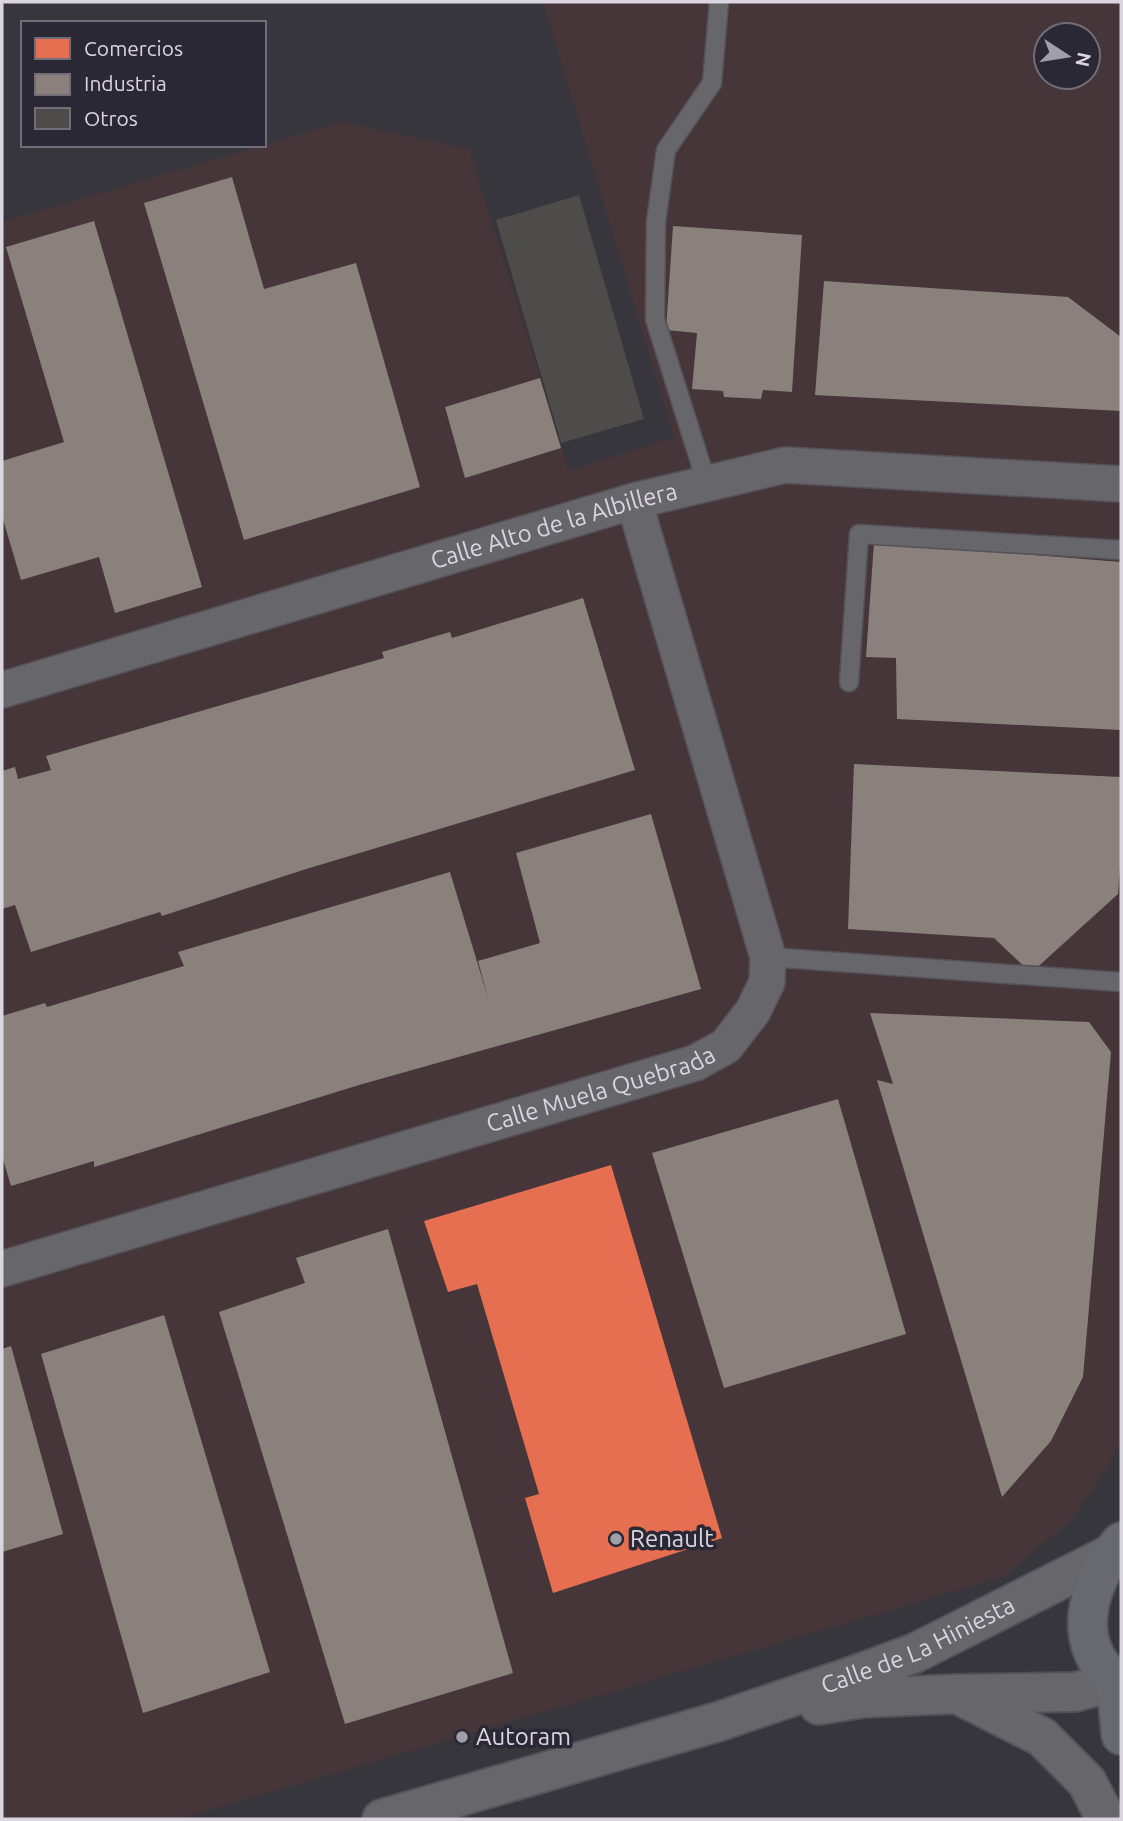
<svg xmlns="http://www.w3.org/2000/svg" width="1123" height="1821" font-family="Ubuntu,sans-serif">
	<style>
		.industrial { fill: #473639; fill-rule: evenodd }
		.shops { fill: #e76f51 }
		.industry { fill: #8a817c }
		.building { fill: #4e4b4b }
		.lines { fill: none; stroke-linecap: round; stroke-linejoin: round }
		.service-casing { stroke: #545259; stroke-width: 21 }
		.minor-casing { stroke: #545259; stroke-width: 38 }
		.tertiary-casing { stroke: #545259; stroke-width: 42 }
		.secondary-casing { stroke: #545259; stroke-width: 42 }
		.service { stroke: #67666b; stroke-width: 18 }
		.minor { stroke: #67666b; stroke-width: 35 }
		.tertiary { stroke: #67666b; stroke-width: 38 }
		.secondary { stroke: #66696e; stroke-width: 38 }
		.poi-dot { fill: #a09ea7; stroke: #2b2835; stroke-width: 2.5 }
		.labels { text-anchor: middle; stroke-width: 7; stroke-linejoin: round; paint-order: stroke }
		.street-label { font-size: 24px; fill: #d9d6e0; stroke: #2b2835 }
		.poi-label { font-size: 24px; fill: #d9d6e0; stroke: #2b2835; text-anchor: start }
	</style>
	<rect width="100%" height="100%" fill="#37363c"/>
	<path class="industrial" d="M543,2H1121V1443L1097,1484L1069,1522L1003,1577L179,1819H2V222L342,122L469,149L569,471L674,437ZM1046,35H1088V77H1046Z"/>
	<path class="shops" d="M611,1165L722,1538L553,1593L525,1498L539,1494L477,1284L448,1292L424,1221Z"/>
	<g class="industry">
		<path d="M232,177L264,289L356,263L420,487L244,540L144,203Z"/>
		<path d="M94,221L202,587L115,613L99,557L21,580L2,516V461L64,442L6,247Z"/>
		<path d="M673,226L802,235L792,392L763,390L761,399L724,397L723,391L692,389L697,333L666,330Z"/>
		<path d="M824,281L1068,297L1121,337V411L815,395Z"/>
		<path d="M540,378L561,448L465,478L445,407Z"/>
		<path d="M874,542L1121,562V730L897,719L896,658L866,657Z"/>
		<path d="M583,598L635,770L303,870L162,916L160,912L31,952L15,905L2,909V771L15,767L18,779L51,770L46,756L384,658L382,652L450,632L452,638Z"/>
		<path d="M854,764L1121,777V853L1118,894L1031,973L994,938L848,929Z"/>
		<path d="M651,814L701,989L359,1085L94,1167V1161L11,1186L2,1156V1016L45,1003L47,1007L184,966L178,952L450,872L488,998L478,961L540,943L516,853Z"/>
		<path d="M870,1013L1089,1022L1111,1052L1083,1377L1051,1441L1002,1497L877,1080L893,1084Z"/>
		<path d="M838,1099L906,1334L724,1388L652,1153Z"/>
		<path d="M388,1229L513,1673L345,1724L219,1312L305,1283L296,1258Z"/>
		<path d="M164,1315L270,1672L143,1713L41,1354Z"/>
		<path d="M11,1346L63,1534L2,1552V1349Z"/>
	</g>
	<path class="building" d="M579,195L644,419L561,443L496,220Z"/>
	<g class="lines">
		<g class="service-casing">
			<g id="service">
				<path d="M707,484L655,319L656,222L666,150L712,83L719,2"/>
				<path d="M849,682L859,534L1121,550"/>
				<path d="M768,957L1121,982"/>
			</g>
		</g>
		<g class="minor-casing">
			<g id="minor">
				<path id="s1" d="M2,690L634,501L785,465L1121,484"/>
				<path id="s2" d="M2,1269L695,1063L726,1046L753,1011L767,982L768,957L634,501"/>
			</g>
		</g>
		<g class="tertiary-casing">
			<g id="tertiary">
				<path d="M963,1697L1042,1737L1087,1782L1106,1819"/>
				<path d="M819,1705L863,1698L954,1694L1075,1692L1116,1681"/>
				<path id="s3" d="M382,1819L717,1722L847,1678L915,1653L1111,1554"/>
			</g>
		</g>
		<g class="secondary-casing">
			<g id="secondary">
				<path d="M1121,1542C1087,1583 1067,1648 1121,1684"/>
				<path d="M1116,1681L1121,1735"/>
			</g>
		</g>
		<use href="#service" class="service"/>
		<use href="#minor" class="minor"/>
		<use href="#tertiary" class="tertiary"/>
		<use href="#secondary" class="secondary"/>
	</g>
	<g class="poi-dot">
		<circle cx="616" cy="1539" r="7"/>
		<circle cx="462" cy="1737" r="7"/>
	</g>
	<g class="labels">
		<g class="street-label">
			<text dy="8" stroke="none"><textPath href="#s1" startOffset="576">Calle Alto de la Albillera</textPath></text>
			<text dy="8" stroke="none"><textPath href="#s2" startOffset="625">Calle Muela Quebrada</textPath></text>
			<text dy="8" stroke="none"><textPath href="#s3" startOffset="564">Calle de La Hiniesta</textPath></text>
		</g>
		<g class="poi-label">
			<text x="630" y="1547">Renault</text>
			<text x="476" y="1745">Autoram</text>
		</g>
	</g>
	<rect width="1123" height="1821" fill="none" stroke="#d9d6e0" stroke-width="7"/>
	<rect x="21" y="21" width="245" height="126" fill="#2b2835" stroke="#716e79" stroke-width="2"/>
	<rect x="35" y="38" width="35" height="21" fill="#e76f51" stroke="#716e79" stroke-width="2"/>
	<text x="84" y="56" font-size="21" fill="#d9d6e0">Comercios</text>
	<rect x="35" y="74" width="35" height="21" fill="#8a817c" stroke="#716e79" stroke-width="2"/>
	<text x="84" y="91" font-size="21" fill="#d9d6e0">Industria</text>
	<rect x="35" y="108" width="35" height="21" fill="#4e4b4b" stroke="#716e79" stroke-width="2"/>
	<text x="84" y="126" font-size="21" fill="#d9d6e0">Otros</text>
	<g transform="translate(1067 56) rotate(102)"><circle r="33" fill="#2b2835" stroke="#716e79" stroke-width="2"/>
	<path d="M0-5L12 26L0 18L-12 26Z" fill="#a09ea7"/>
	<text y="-10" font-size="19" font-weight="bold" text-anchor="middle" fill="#d9d6e0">N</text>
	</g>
</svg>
